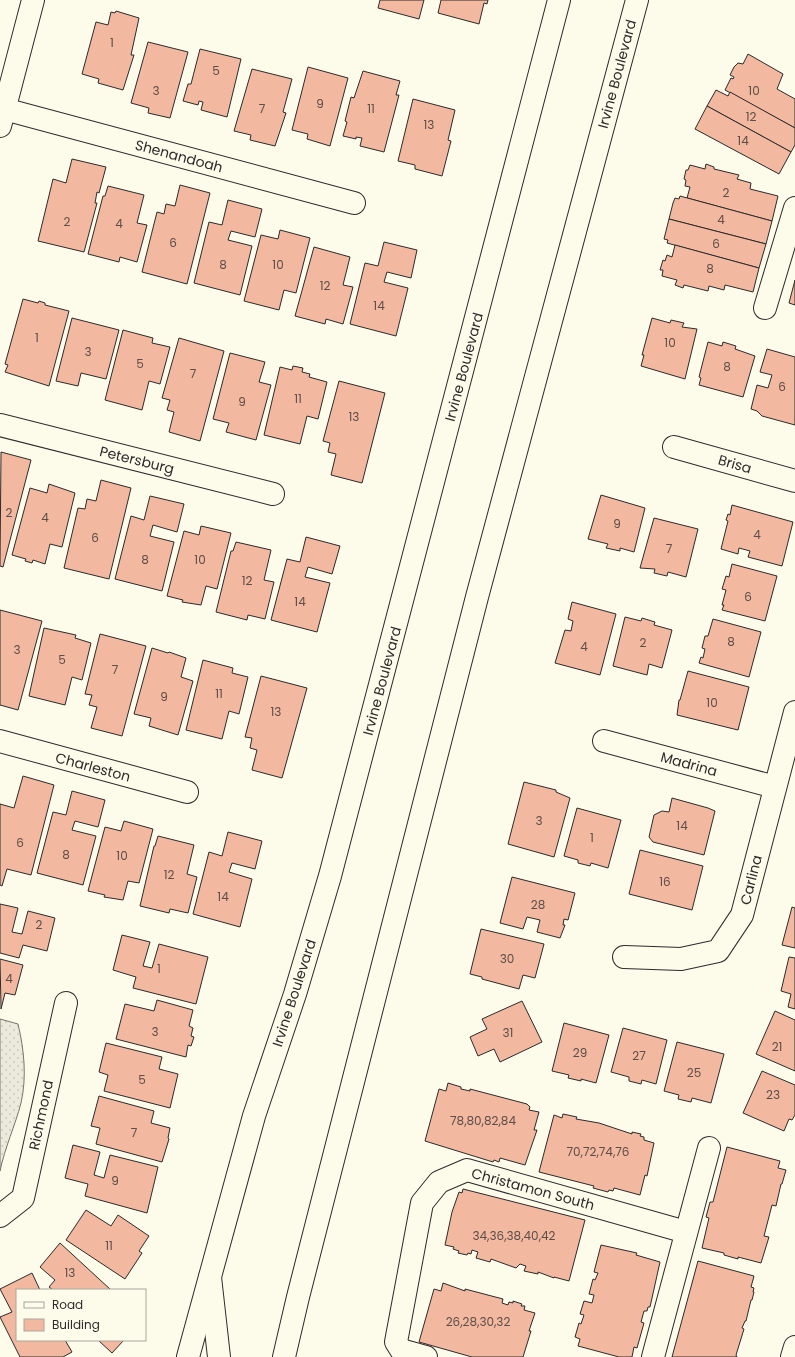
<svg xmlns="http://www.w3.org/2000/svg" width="795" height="1357" font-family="Poppins,sans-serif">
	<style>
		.grass { fill: url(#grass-dots); stroke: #74746e }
		.building { fill: #f2b8a0; stroke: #2b2b2b }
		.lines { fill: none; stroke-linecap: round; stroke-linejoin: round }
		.minor-casing { stroke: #2b2b2b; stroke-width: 24 }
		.tertiary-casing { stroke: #2b2b2b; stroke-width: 24 }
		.primary-casing { stroke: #2b2b2b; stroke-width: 24 }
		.minor { stroke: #fdfbea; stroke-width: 22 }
		.tertiary { stroke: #fdfbea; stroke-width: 22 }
		.primary { stroke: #fdfbea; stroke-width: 22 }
		.labels { text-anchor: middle; stroke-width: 3; stroke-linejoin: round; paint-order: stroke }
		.number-label { font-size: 12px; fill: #5d4e48 }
		.street-label { font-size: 14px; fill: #2b2b2b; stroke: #fdfbea }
	</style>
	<defs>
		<pattern id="grass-dots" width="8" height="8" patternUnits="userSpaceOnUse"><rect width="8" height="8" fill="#ecebdb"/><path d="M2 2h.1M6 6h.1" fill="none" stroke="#cbcabc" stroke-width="1.8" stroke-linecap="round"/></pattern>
	</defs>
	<rect width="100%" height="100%" fill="#fdfbea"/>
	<path class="grass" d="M0,1019L18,1024C24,1049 27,1077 21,1103C15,1126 5,1147 0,1171Z"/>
	<g class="building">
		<path d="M380,0H424L419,19L378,8Z"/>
		<path d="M441,0H488L487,4L484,3L479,24L438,13Z"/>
		<path d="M116,11L139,18L131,55H134L123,90L98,83L99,79L82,74L96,22L108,25L111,12L115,13Z"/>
		<path d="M148,42L188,52L170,118L148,113L149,108L131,103Z"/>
		<path d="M200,49L241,59L227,117L201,110L203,102L199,101L198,105L183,101L188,84H191Z"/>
		<path d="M748,54L783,74L777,89L795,99V128L725,90L731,78L733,79L734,77L730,75L734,67L738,63L743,64Z"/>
		<path d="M308,67L348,78L330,146L307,139L308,134L292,130Z"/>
		<path d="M252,69L292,79L283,112L286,113L275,146L250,140L251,135L234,131Z"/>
		<path d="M363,71L400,81L396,95H399L384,152L360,146L362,138L356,137V139L343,136L347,122L345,121L351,97L354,98Z"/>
		<path d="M716,90L728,96L730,92L795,128V145L791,152L707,106Z"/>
		<path d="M413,99L455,110L448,140L451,141L442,176L415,169V165L398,161Z"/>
		<path d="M707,106L791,152L779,174L695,129Z"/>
		<path d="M72,159L106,167L99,193L97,192L95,203H97L84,252L38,241L53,179L66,183Z"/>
		<path d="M706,164L714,167V169L739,175L737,179L751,183L750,189L778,196L772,221L687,198L690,187L685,186L686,180L684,179L686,170H688L690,165L705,169Z"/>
		<path d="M180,185L210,193L187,284L142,272L157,212L164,214L166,204L175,206Z"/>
		<path d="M108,186L144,195L137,223L147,225L137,262L120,257L119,262L88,254L103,196H105Z"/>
		<path d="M680,196L772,221L766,244L669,219L673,203L675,198L679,199Z"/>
		<path d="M228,200L262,209L255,237L231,231L228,240L252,246L240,295L194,283L209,222L222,225Z"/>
		<path d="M669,219L766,244L759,268L667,243L668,240L664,239Z"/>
		<path d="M280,230L310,238L296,293L284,290L279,310L244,301L261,235L278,239Z"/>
		<path d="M384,242L417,250L411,278L387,272L384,282L408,288L396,336L350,324L365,263L378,266Z"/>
		<path d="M675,245L759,268L753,292L725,285L724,290L709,286L708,291L684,285L683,288L675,285L677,280L662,276L663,270H660L663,260L665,261L667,255L672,257Z"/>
		<path d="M314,247L350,257L343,285L353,287L343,324L326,319L325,324L295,316Z"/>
		<path d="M795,280V305L789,303Z"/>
		<path d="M23,299L38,303L39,301L45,303V305L69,311L49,386L5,372L8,365L5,364Z"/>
		<path d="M72,318L119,330L106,379L81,373L78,386L56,381Z"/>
		<path d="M652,318L670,323L671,320L684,323L682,327L697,329L685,379L641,366L644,355H642Z"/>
		<path d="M123,330L153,338L152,343L170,347L160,384L149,381L142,410L105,400Z"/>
		<path d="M179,338L224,351L200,441L169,432L174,412L167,410L170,400L162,398Z"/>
		<path d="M708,342L722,346L723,342L736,346L735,349L755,356L743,397L699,385L701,378L699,377Z"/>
		<path d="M767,349L795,357V425L762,416L757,411L751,409L757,385L768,388L772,375L760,372Z"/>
		<path d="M230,353L265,362L259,382L271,385L256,440L226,432L229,423L213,419Z"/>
		<path d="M293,366L303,368L302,372L310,374L309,377L327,382L318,419L307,416L300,444L264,435L280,367L292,370Z"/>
		<path d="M339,381L385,393L362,483L331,475L336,454L328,452L330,443L323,441Z"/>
		<path d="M1,452L31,460L3,567L0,566Z"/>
		<path d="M101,480L131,488L109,579L64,568L78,508L85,509L87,499L96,501Z"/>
		<path d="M49,484L75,493L62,547L50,544L45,564L33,560L32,563L25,561L26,559L12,555L30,488L47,493Z"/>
		<path d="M601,495L645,508L634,552L620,548V551L606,548L608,544L588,539Z"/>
		<path d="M150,496L184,504L177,532L153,525L150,536L174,542L162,591L115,579L131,516L144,520Z"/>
		<path d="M732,505L793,522L782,566L748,557L750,551L739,548L738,554L721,549L728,521L726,520L728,514L730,515Z"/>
		<path d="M654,518L698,529L686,577L668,572L667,576L654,573L655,569L640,568Z"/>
		<path d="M201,526L231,533L217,589L206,586L201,605L182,602L183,600L167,596L184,531L199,535Z"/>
		<path d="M306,537L340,546L332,574L308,567L305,577L330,583L317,632L271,620L287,559L300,562Z"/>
		<path d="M236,542L271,550L264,580L274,582L265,619L248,615L247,620L216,612L231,551H233Z"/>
		<path d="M732,564L777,576L765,621L722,610L724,605H722L726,590L722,589L726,576L729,577Z"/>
		<path d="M572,602L616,614L600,675L555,663L565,630L571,631L573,621L568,619Z"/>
		<path d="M0,610L42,621L18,710L0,705Z"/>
		<path d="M625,617L641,621L642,618L655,622L654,625L672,630L662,668L649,664L647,675L613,666Z"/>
		<path d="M713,619L761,632L749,677L699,663L701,657L703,658L705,649L702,648L705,636H708Z"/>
		<path d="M44,628L76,635L75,638L91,643L82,680L72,677L65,705L29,696Z"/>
		<path d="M100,634L146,646L122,736L91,728L97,707L89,705L92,695L85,694Z"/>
		<path d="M152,648L168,653L169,652L186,658L181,677L193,681L178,735L149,726L151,718L134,714Z"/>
		<path d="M203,660L233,668L232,673L248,677L239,714L229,711L222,739L186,730Z"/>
		<path d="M688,671L749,687L738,730L677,715L679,700H680Z"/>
		<path d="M261,676L307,688L282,778L252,770L257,750L250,748L252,738L245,737Z"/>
		<path d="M23,776L54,785L31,875L7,869L2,886L0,885V804L14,808Z"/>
		<path d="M524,782L556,790V792L570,798L554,857L508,844Z"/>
		<path d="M72,791L105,800L98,827L75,821L72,830L96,836L83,885L37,873L53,812L66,815Z"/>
		<path d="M672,798L708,808L715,811L704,855L653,842L649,837L654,815L662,811L669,812Z"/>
		<path d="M577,808L621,820L608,868L591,863L590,866L578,863V860L564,856Z"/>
		<path d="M124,821L153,829L139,883L128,881L123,900L104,897L105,895L88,891L105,827L121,831Z"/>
		<path d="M228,832L262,841L255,869L232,863L229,872L252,879L240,927L193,914L209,852L222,856Z"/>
		<path d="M158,836L194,845L187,874L197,877L188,913L170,909L169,913L140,906L154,846H155Z"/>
		<path d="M640,850L703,866L692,910L629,894Z"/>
		<path d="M512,877L575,893L568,920L564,919L563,925H565L560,938L537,932L540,920L527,917L523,929L500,923Z"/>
		<path d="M0,904L18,908L12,932L22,934L28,911L55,918L47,951L23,945L19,958L0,953Z"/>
		<path d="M792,907L795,908V948L782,945Z"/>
		<path d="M481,929L544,944L535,978L523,975L519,989L482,979V977L470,974Z"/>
		<path d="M122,935L150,942L143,966L152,968L159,944L208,957L196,1004L133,988L136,977L113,970Z"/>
		<path d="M789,957L795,958V1009L788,1007L791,994L781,991Z"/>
		<path d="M0,959L23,965L15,995L5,993L1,1009Z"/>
		<path d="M157,1000L193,1010L189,1026L193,1028L191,1036L194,1037L191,1046L188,1045L186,1057L116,1039L125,1004L154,1011Z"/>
		<path d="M522,1001L542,1042L500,1062L494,1049L478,1056L470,1037L487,1029L482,1019Z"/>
		<path d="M775,1011L795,1020V1071L756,1054Z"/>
		<path d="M564,1023L609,1035L596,1083L581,1079V1081L568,1078L569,1075L552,1071Z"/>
		<path d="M623,1028L667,1040L656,1084L642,1080L641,1084L629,1081V1077L611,1072Z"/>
		<path d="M677,1042L724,1054L711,1103L692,1098L691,1102L678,1099L679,1095L664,1091Z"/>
		<path d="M106,1043L162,1057L159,1069L178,1074L170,1108L104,1091L108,1075L99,1072Z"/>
		<path d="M762,1071L795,1085V1115L792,1120L789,1119L784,1131L743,1113Z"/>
		<path d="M448,1083L461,1087V1089L470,1091V1089L527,1104L530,1107L529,1110L539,1112L534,1130H537L525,1165L500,1158L499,1162L494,1160L493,1162L425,1141L439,1089L446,1091Z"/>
		<path d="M99,1096L154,1111L151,1123L170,1128L168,1138L169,1139L162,1162L96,1144L100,1128L91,1126Z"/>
		<path d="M563,1114L577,1117L576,1119L599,1123L632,1134V1132L641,1134L640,1136L644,1137V1140L654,1143L647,1176L645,1175L640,1195L614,1188L613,1191L609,1190L608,1192L593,1188L594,1186L539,1172L554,1115L562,1118Z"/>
		<path d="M73,1145L100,1152L94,1175L104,1178L110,1155L158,1167L147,1213L85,1196L88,1184L65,1178Z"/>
		<path d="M727,1147L780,1161L778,1168L786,1170L782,1184H781L776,1206L772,1205L764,1236L769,1237L761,1263L738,1257V1259L724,1255V1253L702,1248L709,1218L706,1217L710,1202H713Z"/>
		<path d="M463,1189L585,1220L569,1281L554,1277V1278L538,1272V1274L524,1271L526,1266L520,1264L516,1268L491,1259L490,1262L476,1258L478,1252L472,1250L471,1254L468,1253L467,1255L458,1253L459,1251L453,1249L454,1247L445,1245L452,1212L459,1192L462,1193Z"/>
		<path d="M86,1210L111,1226L118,1215L149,1236L139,1251L142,1253L125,1279L66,1240Z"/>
		<path d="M60,1243L111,1290H53L49,1287L55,1280L40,1267Z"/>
		<path d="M601,1245L637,1253L636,1255L660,1262L650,1307H648L647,1311H644L641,1322L644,1323L637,1348L634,1347L632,1357H619L578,1346L580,1339L575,1337L579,1323L581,1324L584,1315L580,1314L584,1301L592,1303L594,1295L589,1294L593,1279L595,1280L598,1273L594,1272Z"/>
		<path d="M698,1261L754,1276L751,1287L754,1288L753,1292H754L752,1300H751L746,1321H745L742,1328L744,1329L736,1355L737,1357H672Z"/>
		<path d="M32,1273L40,1290H17V1340H65L72,1352L63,1357H20L0,1317L12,1312L0,1289Z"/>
		<path d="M443,1283L465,1291V1289L503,1299L502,1303L508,1305L509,1302L513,1303V1301L522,1304L521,1306H525L524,1310L535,1313L529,1331H531L523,1357H472L419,1342L434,1289L441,1291Z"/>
		<path d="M98,1340H124L112,1353Z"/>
	</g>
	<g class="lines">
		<g class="minor-casing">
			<g id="minor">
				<path d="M4,109L354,203"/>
				<path d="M0,126L33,0"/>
				<path d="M765,308L795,208"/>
				<path d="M0,425L273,494"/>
				<path d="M674,447L795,481"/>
				<path d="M0,741L187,792"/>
				<path d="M604,741L775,787"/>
				<path d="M624,957L681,959L718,951L742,915L795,712"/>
				<path d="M0,1216L23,1198L66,1003"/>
				<path d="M426,1357L401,1350L396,1342L422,1203L439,1182L467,1170L686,1232"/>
				<path d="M653,1357L709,1148"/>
			</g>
		</g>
		<g class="tertiary-casing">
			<g id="tertiary">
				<path d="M210,1277L219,1357"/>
				<path d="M792,1357L795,1347"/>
			</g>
		</g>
		<g class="primary-casing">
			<g id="primary">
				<path d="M188,1357L254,1116L295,994L330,876L559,0"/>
				<path d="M284,1357L298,1297L477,597L637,0"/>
			</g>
		</g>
		<use href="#minor" class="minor"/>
		<use href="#tertiary" class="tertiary"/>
		<use href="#primary" class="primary"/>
	</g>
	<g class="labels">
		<g class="number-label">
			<text x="112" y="47">1</text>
			<text x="216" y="75">5</text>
			<text x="156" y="95">3</text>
			<text x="754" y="95">10</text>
			<text x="320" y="108">9</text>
			<text x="262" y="113">7</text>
			<text x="371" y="113">11</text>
			<text x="751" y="121">12</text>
			<text x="429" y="129">13</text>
			<text x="743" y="145">14</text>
			<text x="726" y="197">2</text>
			<text x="721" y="224">4</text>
			<text x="67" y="226">2</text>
			<text x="119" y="228">4</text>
			<text x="173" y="247">6</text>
			<text x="716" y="248">6</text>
			<text x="223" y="269">8</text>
			<text x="278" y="269">10</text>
			<text x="710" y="273">8</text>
			<text x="325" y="290">12</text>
			<text x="379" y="310">14</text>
			<text x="37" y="342">1</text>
			<text x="670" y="347">10</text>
			<text x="88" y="356">3</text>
			<text x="140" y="368">5</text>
			<text x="727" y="371">8</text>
			<text x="193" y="378">7</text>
			<text x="782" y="391">6</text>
			<text x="298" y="403">11</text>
			<text x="242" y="406">9</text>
			<text x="354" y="421">13</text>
			<text x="9" y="517">2</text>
			<text x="45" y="522">4</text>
			<text x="617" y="528">9</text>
			<text x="757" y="539">4</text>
			<text x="95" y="542">6</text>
			<text x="669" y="553">7</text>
			<text x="145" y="564">8</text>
			<text x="200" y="564">10</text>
			<text x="247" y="585">12</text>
			<text x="748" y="601">6</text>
			<text x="300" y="606">14</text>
			<text x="731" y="646">8</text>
			<text x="643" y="647">2</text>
			<text x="584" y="651">4</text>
			<text x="17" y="654">3</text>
			<text x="62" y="664">5</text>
			<text x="115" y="674">7</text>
			<text x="219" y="698">11</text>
			<text x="164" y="701">9</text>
			<text x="712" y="707">10</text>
			<text x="276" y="716">13</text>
			<text x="539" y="825">3</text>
			<text x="682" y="830">14</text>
			<text x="592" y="842">1</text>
			<text x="20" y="847">6</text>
			<text x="66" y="859">8</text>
			<text x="122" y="860">10</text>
			<text x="169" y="879">12</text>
			<text x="665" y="886">16</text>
			<text x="223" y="901">14</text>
			<text x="538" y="909">28</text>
			<text x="39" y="929">2</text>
			<text x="507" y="963">30</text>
			<text x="159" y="973">1</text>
			<text x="9" y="983">4</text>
			<text x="155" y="1036">3</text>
			<text x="508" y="1037">31</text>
			<text x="777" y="1051">21</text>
			<text x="580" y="1057">29</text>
			<text x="639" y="1060">27</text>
			<text x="694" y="1077">25</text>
			<text x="142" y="1084">5</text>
			<text x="773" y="1099">23</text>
			<text x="483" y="1125">78,80,82,84</text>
			<text x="134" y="1137">7</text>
			<text x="598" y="1156">70,72,74,76</text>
			<text x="115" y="1185">9</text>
			<text x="514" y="1240">34,36,38,40,42</text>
			<text x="109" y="1250">11</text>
			<text x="70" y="1277">13</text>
			<text x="478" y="1326">26,28,30,32</text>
		</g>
		<g class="street-label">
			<text transform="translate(617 74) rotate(-75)" y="5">Irvine Boulevard</text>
			<text transform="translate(179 156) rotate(15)" y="5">Shenandoah</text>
			<text transform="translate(464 367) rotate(-75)" y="5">Irvine Boulevard</text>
			<text transform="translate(137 460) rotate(14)" y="5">Petersburg</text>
			<text transform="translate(735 464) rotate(16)" y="5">Brisa</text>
			<text transform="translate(382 681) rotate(-75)" y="5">Irvine Boulevard</text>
			<text transform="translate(689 764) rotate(15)" y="5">Madrina</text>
			<text transform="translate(93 767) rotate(15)" y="5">Charleston</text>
			<text transform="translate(751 880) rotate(-76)" y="5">Carlina</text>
			<text transform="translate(294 993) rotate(-72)" y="5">Irvine Boulevard</text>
			<text transform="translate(41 1115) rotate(-78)" y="5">Richmond</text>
			<text transform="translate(533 1189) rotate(15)" y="5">Christamon South</text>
		</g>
	</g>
	<rect x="16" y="1289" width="130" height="52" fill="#fdfbea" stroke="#a9a89e"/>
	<rect x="24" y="1302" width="20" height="6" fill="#fdfbea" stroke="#a9a89e"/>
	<text x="52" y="1309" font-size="12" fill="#2b2b2b">Road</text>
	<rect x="24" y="1319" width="20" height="12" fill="#f2b8a0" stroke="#a9a89e"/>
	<text x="52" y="1329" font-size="12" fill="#2b2b2b">Building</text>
</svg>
